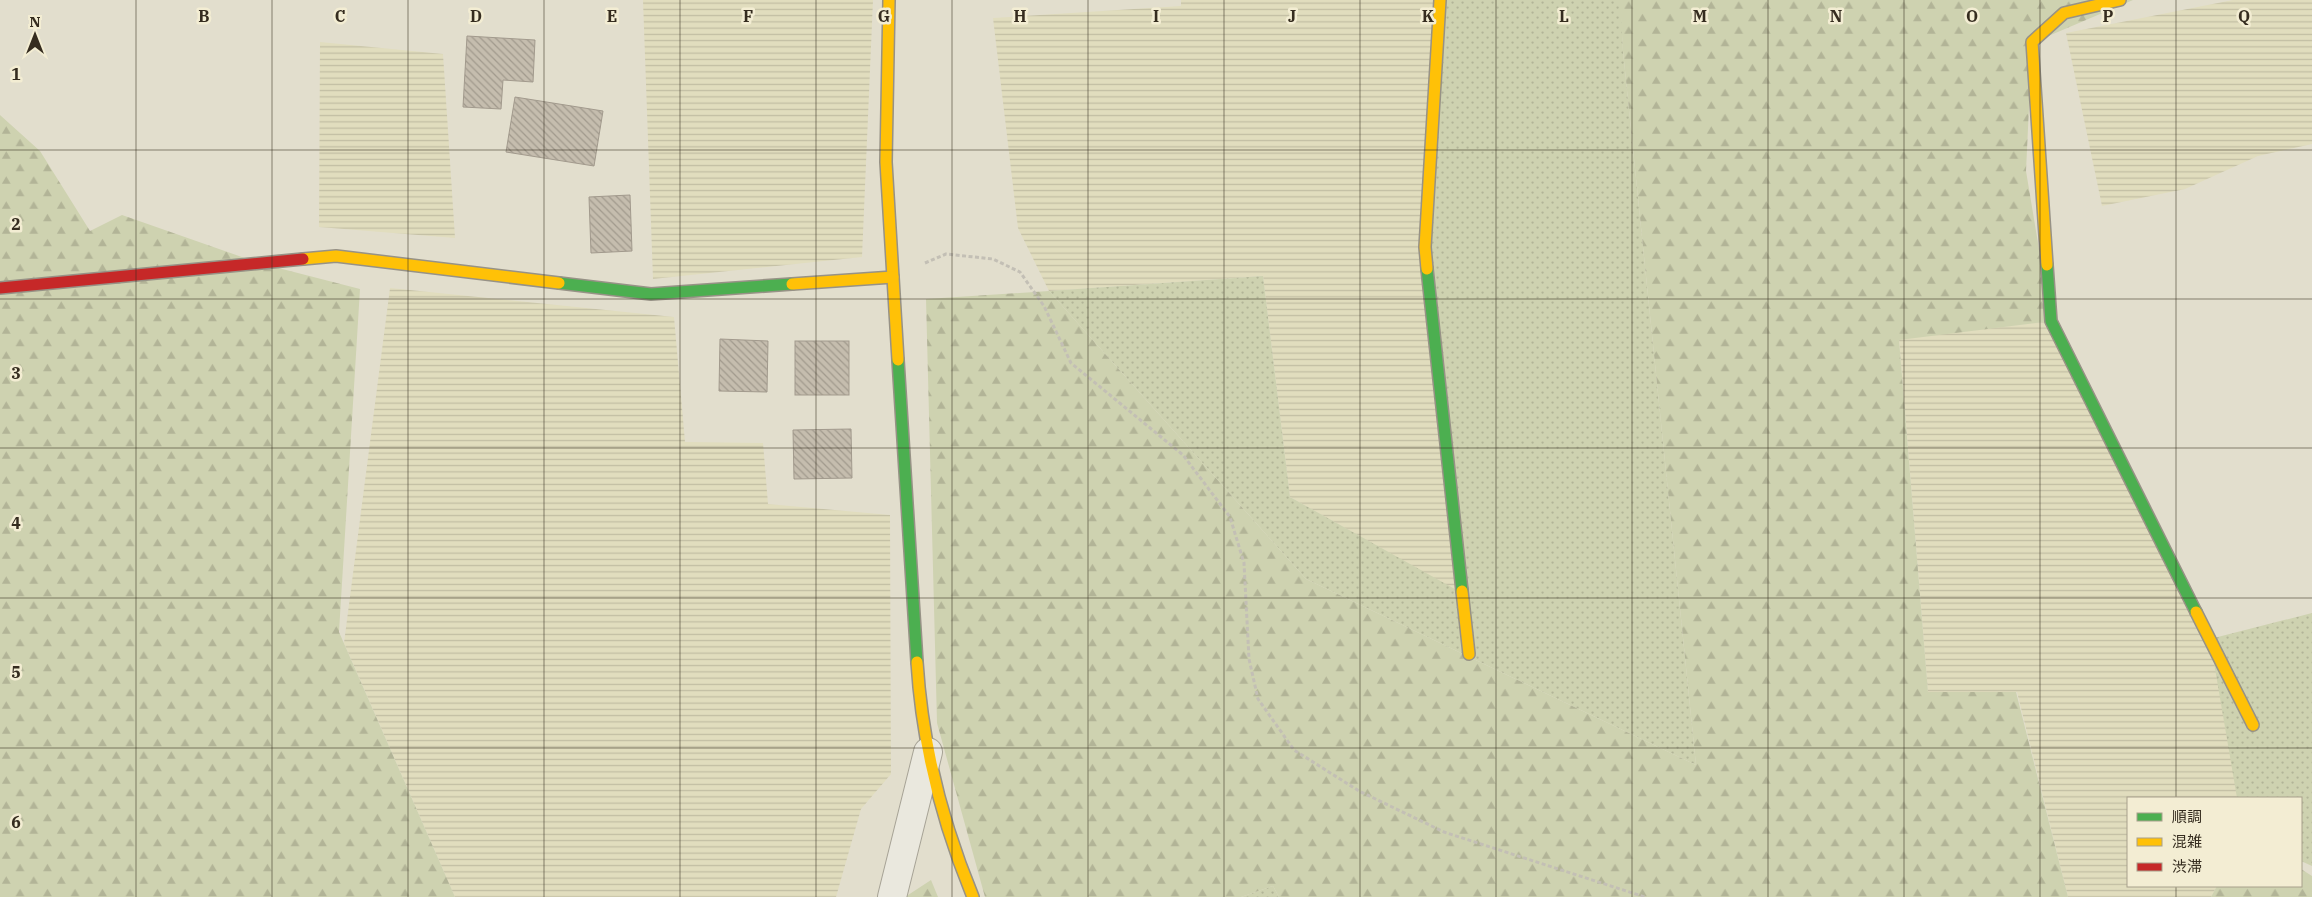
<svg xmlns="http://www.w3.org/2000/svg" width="2312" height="897" font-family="'IBM Plex Serif','Noto Sans JP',serif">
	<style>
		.farmland { fill: url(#farmland-rules) }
		.grass { fill: url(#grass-dots) }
		.forest { fill: url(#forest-firs) }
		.building { fill: url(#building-back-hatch); stroke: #a29a8d }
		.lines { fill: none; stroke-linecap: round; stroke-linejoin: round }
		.street-casing { stroke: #a7a396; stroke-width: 30 }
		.fast-casing { stroke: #979286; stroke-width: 14 }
		.slow-casing { stroke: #979286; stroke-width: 14 }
		.jam-casing { stroke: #979286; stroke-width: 14 }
		.path { stroke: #c3bfb5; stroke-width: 3; stroke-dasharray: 4 2.5; stroke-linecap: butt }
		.street { stroke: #eae8de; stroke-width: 28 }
		.fast { stroke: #4caf50; stroke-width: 11 }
		.slow { stroke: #ffc107; stroke-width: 11 }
		.jam { stroke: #c62828; stroke-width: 11 }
		.grid { fill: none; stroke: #352c1f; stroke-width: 1; stroke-opacity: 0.55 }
		.grid-label { font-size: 16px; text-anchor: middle; font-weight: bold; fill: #352c1f; stroke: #f3edd3; stroke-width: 5; stroke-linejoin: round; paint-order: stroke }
	</style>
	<defs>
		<pattern id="farmland-rules" width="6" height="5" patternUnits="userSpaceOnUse" patternTransform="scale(1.25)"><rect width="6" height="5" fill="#e1ddbe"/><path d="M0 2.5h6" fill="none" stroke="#c2bea3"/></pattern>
		<pattern id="grass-dots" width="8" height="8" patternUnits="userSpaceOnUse" patternTransform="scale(1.25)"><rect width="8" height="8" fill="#ced2b0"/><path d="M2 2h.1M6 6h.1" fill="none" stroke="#b2b497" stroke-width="1.8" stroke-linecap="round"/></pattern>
		<pattern id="forest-firs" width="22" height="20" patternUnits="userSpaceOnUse" patternTransform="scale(1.25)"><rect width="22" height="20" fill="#ced2b0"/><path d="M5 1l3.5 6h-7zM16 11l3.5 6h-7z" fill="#b2b497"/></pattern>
		<pattern id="building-back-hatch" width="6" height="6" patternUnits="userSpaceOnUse" patternTransform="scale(1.25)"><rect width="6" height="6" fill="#c5bdae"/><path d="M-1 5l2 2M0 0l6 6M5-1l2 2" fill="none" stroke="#a19a8d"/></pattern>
	</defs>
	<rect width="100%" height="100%" fill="#e2decd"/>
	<g class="farmland">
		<path d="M643,0H873L862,257L653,279Z"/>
		<path d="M1181,0H1440L1462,594L1290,497L1263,276L1049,291L1018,228L993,18L1181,6Z"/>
		<path d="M2233,0H2312V144L2258,156L2185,189L2102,206L2066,33Z"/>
		<path d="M320,42L443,54L455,238L319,227Z"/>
		<path d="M390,288L674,317L685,442L763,443L768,504L890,515L891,774L861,809L836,897H455L344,643Z"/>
		<path d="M2051,321L2253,725L2246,798H2128V886H2217L2211,897H2068L2017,692H1928L1899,339Z"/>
	</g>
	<g class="grass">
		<path d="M1440,0H1621L1623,51L1696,765L1306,579L1049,291L1263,276L1290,497L1462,593L1425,247Z"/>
		<path d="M2312,613V866L2301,861V798H2237L2210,639Z"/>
		<path d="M1273,886L1279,897H1241Z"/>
	</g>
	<g class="forest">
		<path d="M1620,0H2133L2032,43L2026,171L2051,321L1899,340L1928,692H2016L2068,897H1279L1273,886L1241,897H985L937,723L926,299L1049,291L1306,579L1696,765L1623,51Z"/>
		<path d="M0,115L40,151L90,231L122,215L259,263L360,289L339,632L455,897H0Z"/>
		<path d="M2301,869L2312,876V897H2211L2217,886H2301Z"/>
		<path d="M931,880L938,897H905Z"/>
	</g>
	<g class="building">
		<path d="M467,36L535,40L533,82L503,80L501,109L463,107Z"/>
		<path d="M515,97L603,111L594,166L506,152Z"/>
		<path d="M630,195L632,251L591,253L589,197Z"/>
		<path d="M720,339L768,341L767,392L719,391Z"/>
		<rect x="795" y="341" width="54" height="54"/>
		<path d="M851,429L852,478L794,479L793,430Z"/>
	</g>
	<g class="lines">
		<g class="street-casing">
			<path id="street" d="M892,897L928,752"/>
		</g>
		<g class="fast-casing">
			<g id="fast">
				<path d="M2047,265L2051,321L2196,612"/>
				<path d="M1427,269L1462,591"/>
				<path d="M559,283L651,294L792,284"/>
				<path d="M898,360L917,662"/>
			</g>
		</g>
		<g class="slow-casing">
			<g id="slow">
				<path d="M889,0L886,162L898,360"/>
				<path d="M303,259L336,256L559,283"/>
				<path d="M2047,265L2032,42L2064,13L2120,0"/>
				<path d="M1427,269L1425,247L1440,0"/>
				<path d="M792,284L893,277"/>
				<path d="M1462,591L1469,654"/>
				<path d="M2196,612L2253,725"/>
				<path d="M917,662C922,743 942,822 973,897"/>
			</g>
		</g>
		<g class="jam-casing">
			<path id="jam" d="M0,288L303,259"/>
		</g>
		<path class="path" d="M925,263L946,254L993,259L1020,272L1044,306L1071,363L1183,455L1230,517L1244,563L1249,659L1258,699L1294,750L1359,791L1444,832L1645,897"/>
		<use href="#street" class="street"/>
		<use href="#fast" class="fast"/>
		<use href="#slow" class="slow"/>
		<use href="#jam" class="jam"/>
	</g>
	<path class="grid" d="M136,0V897M272,0V897M408,0V897M544,0V897M680,0V897M816,0V897M952,0V897M1088,0V897M1224,0V897M1360,0V897M1496,0V897M1632,0V897M1768,0V897M1904,0V897M2040,0V897M2176,0V798M0,150H2312M0,299H2312M0,448H2312M0,598H2312M0,748H2312M2176,886V897"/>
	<g class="grid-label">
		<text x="204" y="22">B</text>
		<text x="340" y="22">C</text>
		<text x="476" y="22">D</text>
		<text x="612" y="22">E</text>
		<text x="748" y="22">F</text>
		<text x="884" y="22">G</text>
		<text x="1020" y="22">H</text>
		<text x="1156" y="22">I</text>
		<text x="1292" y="22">J</text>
		<text x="1428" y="22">K</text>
		<text x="1564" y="22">L</text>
		<text x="1700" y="22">M</text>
		<text x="1836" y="22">N</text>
		<text x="1972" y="22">O</text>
		<text x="2108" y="22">P</text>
		<text x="2244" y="22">Q</text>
		<text x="16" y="80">1</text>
		<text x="16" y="230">2</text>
		<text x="16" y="379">3</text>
		<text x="16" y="529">4</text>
		<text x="16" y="678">5</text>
		<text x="16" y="828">6</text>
	</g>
	<rect x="2127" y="797" width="175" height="90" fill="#f3edd3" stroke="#a7a08b"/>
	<rect x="2137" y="813" width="25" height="8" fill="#4caf50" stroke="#a7a08b"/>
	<text x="2172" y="822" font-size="15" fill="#352c1f">順調</text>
	<rect x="2137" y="838" width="25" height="8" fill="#ffc107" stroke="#a7a08b"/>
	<text x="2172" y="847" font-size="15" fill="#352c1f">混雑</text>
	<rect x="2137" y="863" width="25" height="8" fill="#c62828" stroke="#a7a08b"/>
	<text x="2172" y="872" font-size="15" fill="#352c1f">渋滞</text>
	<g transform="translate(35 35)" stroke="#f3edd3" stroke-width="4" paint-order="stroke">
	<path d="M0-4L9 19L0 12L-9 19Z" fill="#352c1f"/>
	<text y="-8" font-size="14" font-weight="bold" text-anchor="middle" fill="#352c1f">N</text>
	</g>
</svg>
